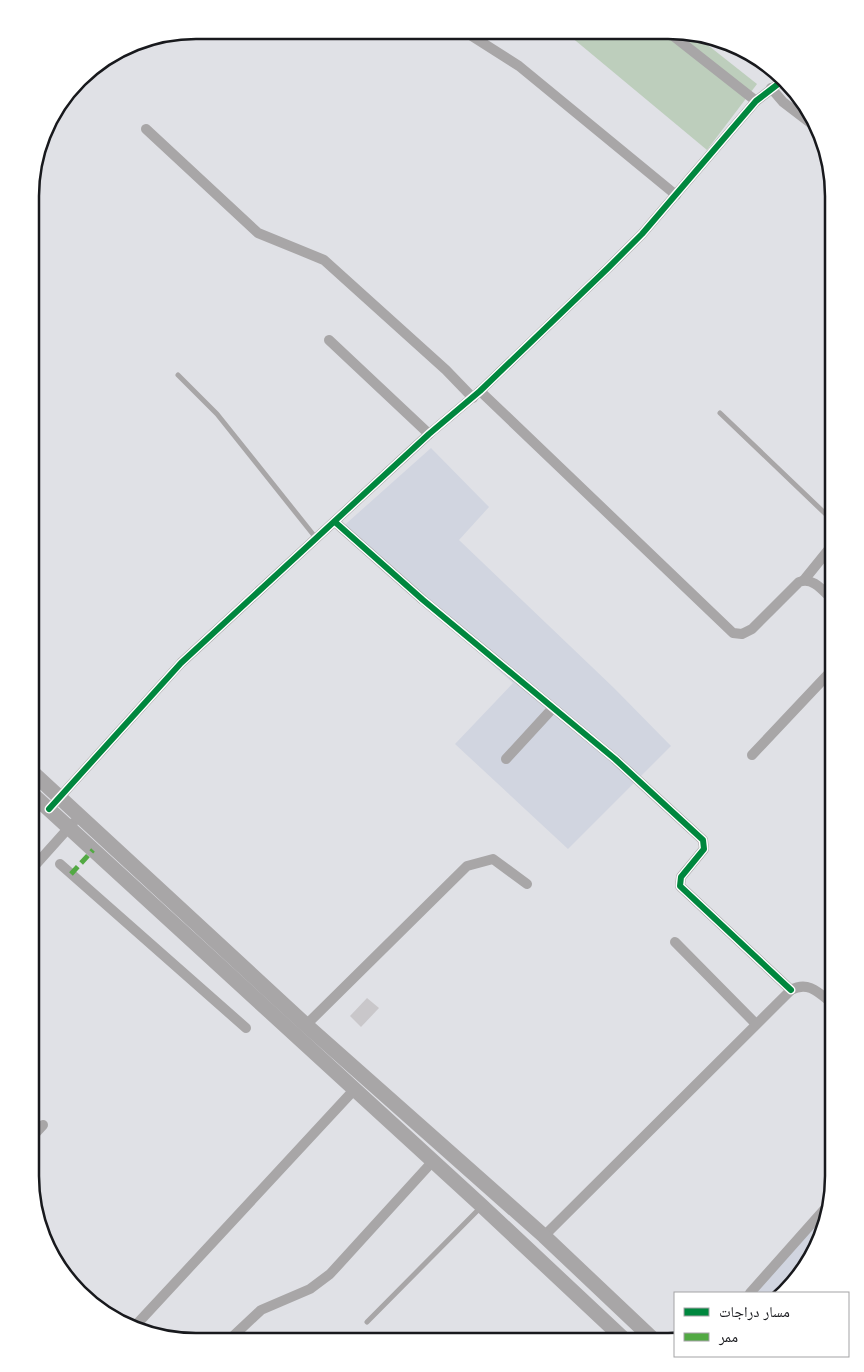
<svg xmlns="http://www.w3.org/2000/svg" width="864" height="1372" font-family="Poppins,'Noto Naskh Arabic',sans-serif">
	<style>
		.built { fill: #d1d5e0 }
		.green { fill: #bdcebc }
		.building { fill: #c9c7ca }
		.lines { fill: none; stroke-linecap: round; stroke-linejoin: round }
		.lane { stroke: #a8a6a7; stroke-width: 5 }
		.street { stroke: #a8a6a7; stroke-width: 10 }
		.secondary { stroke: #a8a6a7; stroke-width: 15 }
		.quiet { stroke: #52a943; stroke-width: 5; stroke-dasharray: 10 5; stroke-linecap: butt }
		.cycleway-casing { stroke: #fff; stroke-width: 9 }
		.cycleway { stroke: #00873e; stroke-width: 6 }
		.rim { fill: none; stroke: #18191d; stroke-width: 2.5 }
	</style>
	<rect width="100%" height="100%" fill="#e0e1e6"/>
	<g class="built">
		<path d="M431,448L489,507L459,540L614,688L671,746L568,849L455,744L513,683L339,530Z"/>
		<path d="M828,1210L821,1239L800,1277L778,1293H752Z"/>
	</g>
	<path class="green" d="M564,31H690L757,84L707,150Z"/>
	<path class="building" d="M367,998L379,1008L361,1027L350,1016Z"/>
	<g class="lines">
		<g class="lane">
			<path d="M178,375L217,414L316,538"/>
			<path d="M720,413L834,522"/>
			<path d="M367,1322L481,1207"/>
		</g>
		<g class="street">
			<path d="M464,31L519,66L676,195"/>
			<path d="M667,31L756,101"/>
			<path d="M771,88L783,102L817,128"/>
			<path d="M146,129L258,233L324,260L446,370L473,398"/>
			<path d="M329,340L429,434"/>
			<path d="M480,391L733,633L742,634L752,629L799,582C813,576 824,592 834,601"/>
			<path d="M335,522L423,600L615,759L703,840L704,849L681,877L680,886L791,990"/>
			<path d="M804,580L834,543"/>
			<path d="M31,655V651"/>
			<path d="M752,755L834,668"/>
			<path d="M506,759L552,709"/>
			<path d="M49,809L181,663L429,434L480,391L608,268L642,234L756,101L782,81"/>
			<path d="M60,864L246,1028"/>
			<path d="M30,871L73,823"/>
			<path d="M675,942L755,1023"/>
			<path d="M306,1025L467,866L493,859L527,884"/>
			<path d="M30,1139L43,1125"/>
			<path d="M544,1236L791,990C809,980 820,994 834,1005"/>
			<path d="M750,1293L830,1203"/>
			<path d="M136,1325L353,1091"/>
			<path d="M228,1341L261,1310L310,1289L330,1274L433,1161"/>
		</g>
		<g class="secondary">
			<path d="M31,771L306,1025L544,1236L656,1342"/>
			<path d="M31,793L482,1206L627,1342"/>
		</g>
		<path class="quiet" d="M71,874L93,850"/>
		<g class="cycleway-casing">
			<g id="cycleway">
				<path d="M335,522L423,600L615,759L703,840L704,849L681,877L680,886L791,990"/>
				<path d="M49,809L181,663L429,434L480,391L608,268L642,234L756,101L782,81"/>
			</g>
		</g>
		<use href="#cycleway" class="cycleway"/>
	</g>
	<path d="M0 0H864V1372H0ZM196 39H668A157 157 0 0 1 825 196V1176A157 157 0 0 1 668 1333H196A157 157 0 0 1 39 1176V196A157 157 0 0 1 196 39Z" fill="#fff" fill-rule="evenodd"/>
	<path class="rim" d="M196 39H668A157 157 0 0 1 825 196V1176A157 157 0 0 1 668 1333H196A157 157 0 0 1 39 1176V196A157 157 0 0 1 196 39Z"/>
	<rect x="674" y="1292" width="175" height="65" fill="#ffffff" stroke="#a3a3a5"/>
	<rect x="684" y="1308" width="25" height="8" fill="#00873e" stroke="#a3a3a5"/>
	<text x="719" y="1317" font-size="15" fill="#18191d">مسار دراجات</text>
	<rect x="684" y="1333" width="25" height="8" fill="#52a943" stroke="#a3a3a5"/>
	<text x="719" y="1342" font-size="15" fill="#18191d">ممر</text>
</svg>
